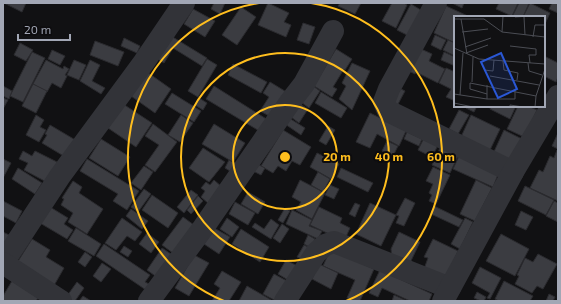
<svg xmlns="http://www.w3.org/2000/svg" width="561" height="304" font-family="'Exo 2',sans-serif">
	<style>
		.building { fill: #3b3c41; stroke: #2b2b2f }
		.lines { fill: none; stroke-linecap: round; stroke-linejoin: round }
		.minor { stroke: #323338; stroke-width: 22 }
		.ring { fill: none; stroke: #ffbe1e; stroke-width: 2 }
		.inset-road { fill: none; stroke: #4b4d54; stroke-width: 1 }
		.view { fill: #2a57d4; fill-opacity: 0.15; stroke: #2a57d4; stroke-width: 2 }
		.inset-edge { fill: none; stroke: #a2a7b5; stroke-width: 2 }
		.centre { fill: #ffbe1e; stroke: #0d0c0e; stroke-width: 2 }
		.ring-label { font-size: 12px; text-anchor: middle; font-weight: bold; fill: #ffbe1e; stroke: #0d0c0e; stroke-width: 4; stroke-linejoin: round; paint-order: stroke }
	</style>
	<rect width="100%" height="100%" fill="#111113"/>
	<g class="building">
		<path d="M4,3H26L22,12Z"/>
		<path d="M214,3H225L220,14L211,9Z"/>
		<path d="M268,3L289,13L284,22L291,25L286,37L258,25Z"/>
		<path d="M340,3H361L355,14L338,6Z"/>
		<path d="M392,3H404L407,5L396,28L382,21Z"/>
		<path d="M452,3H464L462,8Z"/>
		<path d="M499,3H518L512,16L496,9Z"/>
		<path d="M519,3H529L523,17H512Z"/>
		<path d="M530,3L550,13L544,26V17H523Z"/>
		<path d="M552,3H558V13L549,9Z"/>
		<path d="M411,4L424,12L411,37L397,30Z"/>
		<path d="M446,6L470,17H455V43L434,33Z"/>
		<path d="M241,7L256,17L237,45L222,35Z"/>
		<path d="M193,9L215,21L205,37L184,24Z"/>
		<path d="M303,23L315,27L309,44L297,40Z"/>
		<path d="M435,35L446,40L441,50L431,45Z"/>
		<path d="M171,36L207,58L202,66L173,48L164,63L156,58Z"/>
		<path d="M124,38L140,46L137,53L121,46Z"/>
		<path d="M448,40L455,43V56L443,50Z"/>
		<path d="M95,41L124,52L118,66L90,55Z"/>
		<path d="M20,43L33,50L26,61L14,55Z"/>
		<path d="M336,49L352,59L345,70L344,69L333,87L337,89L332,97L314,86Z"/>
		<path d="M421,49L432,54L429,61L445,69L438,83L416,72L415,74L407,70Z"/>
		<path d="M52,50L65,56L60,65L48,59Z"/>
		<path d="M32,52L45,58L23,102L10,96Z"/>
		<path d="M444,52L455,57V66L441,60Z"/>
		<path d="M544,56L558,63V77L556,82L544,76Z"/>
		<path d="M207,59L217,65L198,97L188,91Z"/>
		<path d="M46,60L63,69L64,66L69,69L65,75L67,76L61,88L52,83L47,92L33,84Z"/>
		<path d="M74,60L86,65L79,80L67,75Z"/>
		<path d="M90,60L100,65L92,81L105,88L101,94L80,81Z"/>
		<path d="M352,63L370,71L352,110L339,99L346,86L342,83Z"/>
		<path d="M233,64L267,82L261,93L228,75Z"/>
		<path d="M446,68L455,72V101L446,97L451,89L439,83Z"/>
		<path d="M147,72L171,89L155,113L131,96Z"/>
		<path d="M270,82L288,93L273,118L260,111L269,97L263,93Z"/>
		<path d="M33,84L47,91L36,113L22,106Z"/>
		<path d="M3,86L12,91L9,99L3,96Z"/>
		<path d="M214,86L268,120L261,132L206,99Z"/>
		<path d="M313,86L320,91L309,108L301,102Z"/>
		<path d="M399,88L405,91L397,106L391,103Z"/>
		<path d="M321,92L347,108L341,118L315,103Z"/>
		<path d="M172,93L201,111L194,122L165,104Z"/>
		<path d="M3,98L8,100L3,109Z"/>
		<path d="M199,98L207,103L203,110L195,105Z"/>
		<path d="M123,104L152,123L136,147L108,128Z"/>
		<path d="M300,104L308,109L299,123L291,117Z"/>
		<path d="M467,106H477L474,112L466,108Z"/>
		<path d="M491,106H516L510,119L490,109Z"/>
		<path d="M518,106H528L537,110L524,137L507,129Z"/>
		<path d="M459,110L469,115L458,134L449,129Z"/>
		<path d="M370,113L406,131L399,146L377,134L370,148L356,142Z"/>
		<path d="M36,115L44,120L40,127L46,130L39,142L26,135Z"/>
		<path d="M181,115L193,123L180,142L168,135Z"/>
		<path d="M471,115L500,129L490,150L461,137Z"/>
		<path d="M289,118L305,128L301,135L285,124Z"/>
		<path d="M153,124L177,142L155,172L145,165L159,145L145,136Z"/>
		<path d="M214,124L245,143L233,162L202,144Z"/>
		<path d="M50,125L77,141L67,158L42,143L47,135L45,134Z"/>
		<path d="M328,126L335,130L326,145L319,141Z"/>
		<path d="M283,130L311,147L300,165L292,161L286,171L278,166L273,173L261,166Z"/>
		<path d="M504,130L524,140L512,166L492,156Z"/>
		<path d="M407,132L422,139L419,146L404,139Z"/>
		<path d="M558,133V149L552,146Z"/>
		<path d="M424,138L438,145L432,157L418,150Z"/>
		<path d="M101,139L130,157L118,176L89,158Z"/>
		<path d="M387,141L398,146L393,156L382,151Z"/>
		<path d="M441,146L459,154L450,173L432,165Z"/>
		<path d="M203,148L225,162L209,182L189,168Z"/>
		<path d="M557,150H558V201L530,188L539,170L543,172L550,156L554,158Z"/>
		<path d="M23,151L32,156L35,151L57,162L52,185L24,170L28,163L19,159Z"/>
		<path d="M317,153L339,164L331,179L310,167Z"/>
		<path d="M460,154L499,172L493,187L453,169Z"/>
		<path d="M3,159L11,163L3,178Z"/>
		<path d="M87,159L139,191L127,210L113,201L118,194L80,171Z"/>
		<path d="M229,160L240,166L235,174L225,168Z"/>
		<path d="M257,164L265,168L261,175L253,171Z"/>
		<path d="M144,166L153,172L141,190L131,183Z"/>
		<path d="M433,167L450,175L436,204L429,201L432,195L429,193L433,184L426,181Z"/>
		<path d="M18,168L42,183L35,194L12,179Z"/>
		<path d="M341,168L373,183L368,192L337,177Z"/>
		<path d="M318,172L330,179L323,192L311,185Z"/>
		<path d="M214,180L222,187L209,204L201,197L205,191L201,188L206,182L210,185Z"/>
		<path d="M300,180L325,193L312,219L296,210L301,202L292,197Z"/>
		<path d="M476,180L492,188L475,221L460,214Z"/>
		<path d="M73,181L82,187L79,193L103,209L87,234L68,222L73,213L61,205L64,199L62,198Z"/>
		<path d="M330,185L339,189L334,199L325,195Z"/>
		<path d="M525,186L554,200L546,215L518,201Z"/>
		<path d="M144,189L151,194L138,212L131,207Z"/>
		<path d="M191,190L198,195L184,213L177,207Z"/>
		<path d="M248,192L265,202L258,214L241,204Z"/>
		<path d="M152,195L178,213L168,228L142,210Z"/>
		<path d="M198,196L203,201L191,214L187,210Z"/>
		<path d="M405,198L415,203L404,226L396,223L399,216L396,215Z"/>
		<path d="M3,201L22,211L16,223L3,216Z"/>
		<path d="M554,201L558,203V222L546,216Z"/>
		<path d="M235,202L255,213L248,225L229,214Z"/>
		<path d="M355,203L360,205L355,217L349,214Z"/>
		<path d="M370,203L396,215L381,246L356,234Z"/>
		<path d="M434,206L463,220L459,227L431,214Z"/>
		<path d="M50,207L68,218L64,224L73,230L67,239L40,223Z"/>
		<path d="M319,207L342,218L340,223L350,228L344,241L310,225Z"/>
		<path d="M285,208L290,211L283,223L278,220Z"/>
		<path d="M131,209L148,221L142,229L126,216Z"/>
		<path d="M292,210L312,220L309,226L322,231L318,239L286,224Z"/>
		<path d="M521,211L533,217L526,230L515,225Z"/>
		<path d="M183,217L198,228L177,256L162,245Z"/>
		<path d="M122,218L142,232L135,241L127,236L116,250L105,243Z"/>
		<path d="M227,218L239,227L232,237L220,229Z"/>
		<path d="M465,218L473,222L460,249L451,244Z"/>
		<path d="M271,219L279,225L271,239L252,227L255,223L264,229Z"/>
		<path d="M282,224L289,229L280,243L273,238Z"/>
		<path d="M76,228L101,244L94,256L68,241Z"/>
		<path d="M214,228L230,237L219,254L204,244Z"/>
		<path d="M241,229L269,247L260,262L232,244Z"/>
		<path d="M3,232L11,236L3,250Z"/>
		<path d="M399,232L420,242L409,265L392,257L391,249Z"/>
		<path d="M147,233L159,242L151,253L139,244Z"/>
		<path d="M501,234L529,249L515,276L486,261Z"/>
		<path d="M308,235L315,239L311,248L304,244Z"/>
		<path d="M32,239L50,250L46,257L64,268L52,289L15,266Z"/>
		<path d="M433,239L458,251L446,279L424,269L428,258L424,257Z"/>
		<path d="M104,244L150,275L145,282L149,284L146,290L96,256Z"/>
		<path d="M304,245L310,248L304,260L297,257Z"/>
		<path d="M124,246L132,251L128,257L120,252Z"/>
		<path d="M162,248L174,256L158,278L147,270Z"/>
		<path d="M330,250L374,269L360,301H354L347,298L355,280L323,266Z"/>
		<path d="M85,252L92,257L85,267L78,262Z"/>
		<path d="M538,254L557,264L543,289L537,286L532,293L515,284L519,276L517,275L525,258L533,262Z"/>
		<path d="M194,255L209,263L189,296L175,288Z"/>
		<path d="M286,260L301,268L293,283L278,274Z"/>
		<path d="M102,263L111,269L101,282L93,276Z"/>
		<path d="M319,264L338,273L331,289L312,279Z"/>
		<path d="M480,267L501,278L490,299L487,298L490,293L472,283Z"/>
		<path d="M380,270L432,294L429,301H410L382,288L378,297L369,293Z"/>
		<path d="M222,271L241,282L229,301H212L220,288L214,284Z"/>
		<path d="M274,274L287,281L276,301L263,294Z"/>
		<path d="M12,281L38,298L36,301H3V296Z"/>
		<path d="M504,281L533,296L530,301H499L495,299Z"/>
		<path d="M77,282L84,288L75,301H73L67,296Z"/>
		<path d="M247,286L273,301H239Z"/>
		<path d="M477,292L486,297L484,301H481L474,298Z"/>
		<path d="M549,294L555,297L553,301H546Z"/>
		<path d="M394,295L407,301H392Z"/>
		<path d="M83,296L91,301H79Z"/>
	</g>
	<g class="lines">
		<g class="minor">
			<path d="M436,3L389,89L384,102L388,111L513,172"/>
			<path d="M3,263L60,176L144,62L184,3"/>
			<path d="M3,263L61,301"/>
			<path d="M149,301L203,228L290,102L304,84L333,31"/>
			<path d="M285,301L316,253L325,245L334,242L450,288"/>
			<path d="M443,301L513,172L558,96"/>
		</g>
	</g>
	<g class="ring">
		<circle cx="285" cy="157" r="52"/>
		<circle cx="285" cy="157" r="104"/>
		<path d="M224 301A156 156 0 0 1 259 3M311 3A156 156 0 0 1 346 301"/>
	</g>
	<g transform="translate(454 16)">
		<rect width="91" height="91" fill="#111113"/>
		<path class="inset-road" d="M61,1L76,0M70,1L71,19M0,3H30L48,16L91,21M7,3L13,38M8,16L34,13M48,16L49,0M79,21L81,9H91M56,30L82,33V39H75L76,47M11,31L37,22M0,32L25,43L91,48M12,37L34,29M49,45L50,54L64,57L63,64M74,47L75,55L88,59M30,54L39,55L40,44M36,60L85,69M18,66L19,41M0,78L33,83V69M33,78L16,73V67L82,80M6,79L9,37M33,83H61V74M0,87L19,91M56,91V89L69,91M81,91L82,80L91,53"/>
		<path class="view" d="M47,37L63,73L44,82L27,46Z"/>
		<rect width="91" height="91" class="inset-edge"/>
	</g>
	<circle cx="285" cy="157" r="6" class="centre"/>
	<g class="ring-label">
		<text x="337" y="161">20 m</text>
		<text x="389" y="161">40 m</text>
		<text x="441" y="161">60 m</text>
	</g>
	<rect width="561" height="304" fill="none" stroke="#a2a7b5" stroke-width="8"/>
	<path d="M18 34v6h52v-6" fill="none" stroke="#a2a7b5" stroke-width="2"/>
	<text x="24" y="34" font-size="12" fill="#a2a7b5" stroke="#0d0c0e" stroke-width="3" paint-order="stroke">20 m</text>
</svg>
